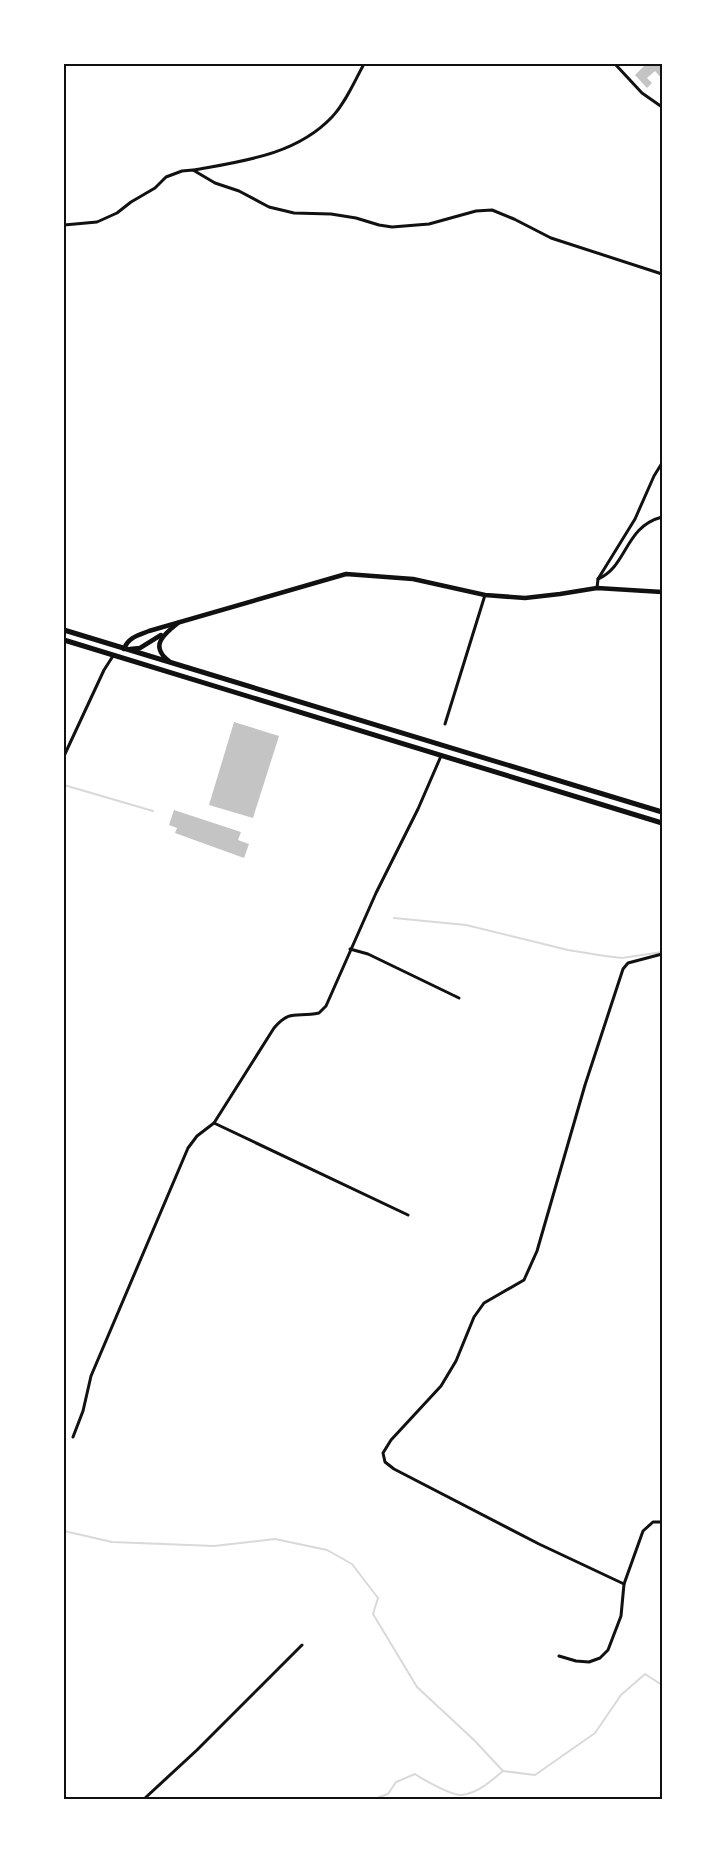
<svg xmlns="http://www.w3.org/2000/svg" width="726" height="1863" font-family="Literata,serif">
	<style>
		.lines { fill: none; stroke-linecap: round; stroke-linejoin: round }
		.stream { stroke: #d9d9d9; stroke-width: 2 }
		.building { fill: #c4c4c4 }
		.minor { stroke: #111; stroke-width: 3 }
		.tertiary { stroke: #111; stroke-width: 4.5 }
		.primary { stroke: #111; stroke-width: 5 }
		.neatline { fill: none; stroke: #111; stroke-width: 2 }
	</style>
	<rect width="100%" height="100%" fill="#fff"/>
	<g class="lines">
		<g class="stream">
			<path d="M64,785L153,811"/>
			<path d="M394,918L466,925L568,950L605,956L622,958L662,952"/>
			<path d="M64,1531L112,1542L214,1546L275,1539L327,1550L352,1564L378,1598L373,1614L417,1687L474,1740L503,1771L535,1775L595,1733L621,1695L645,1674L662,1685"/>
			<path d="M374,1799L388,1794L396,1782L415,1774C424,1780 452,1796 462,1795C478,1793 491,1781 503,1771"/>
		</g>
	</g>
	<g class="building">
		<path d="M646,64H662V79L655,71L647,78L652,83L647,88L635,75Z"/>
		<path d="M234,722L279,736L253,818L209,805Z"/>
		<path d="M174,810L241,832L238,840L249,844L244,858L175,833L177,828L169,825Z"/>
	</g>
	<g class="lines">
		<g class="minor">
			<path d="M615,64L642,93L662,107"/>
			<path d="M194,170C243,161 296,155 332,117C346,102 354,82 364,64"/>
			<path d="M64,225L97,222L117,213L131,202L155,188L166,177L182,171L193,170L215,183L239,191L269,207L294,213L331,214L356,218L379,225L392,227L429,224L476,211L492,210L514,219L551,238L662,274"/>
			<path d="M598,579C628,566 624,527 662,517"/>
			<path d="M597,588L598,579L635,519L654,476L662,463"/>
			<path d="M445,724L485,595"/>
			<path d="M64,756L104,670L113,656"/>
			<path d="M350,949L368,954L459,998"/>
			<path d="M214,1123L408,1215"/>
			<path d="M73,1437L83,1411L91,1376L188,1148L197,1136L214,1123L274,1028C291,1008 297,1018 319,1013L326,1006L376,893L418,809L441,756"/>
			<path d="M624,1584L539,1544L394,1469L385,1462L383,1453L391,1440L441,1386L456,1361L474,1317L484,1303L524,1280L537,1251L585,1085L623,969L628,963L662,954"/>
			<path d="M559,1656L576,1661L589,1662L600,1658L608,1650L621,1616L624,1584L643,1531L653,1522H662"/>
			<path d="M144,1799L197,1750L302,1645"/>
		</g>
		<g class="tertiary">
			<path d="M124,649C128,637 139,635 149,631L346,574L413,579L485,595L525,598L560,594L597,588L662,592"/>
			<path d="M130,649L140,648L161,635"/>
			<path d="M169,661C149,646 164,634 178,623"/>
		</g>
		<g class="primary">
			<path d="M64,630L662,812"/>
			<path d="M64,640L662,823"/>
		</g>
	</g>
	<rect width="726" height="1863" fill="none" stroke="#ffffff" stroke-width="130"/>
	<rect x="65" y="65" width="596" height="1733" class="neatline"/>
</svg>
